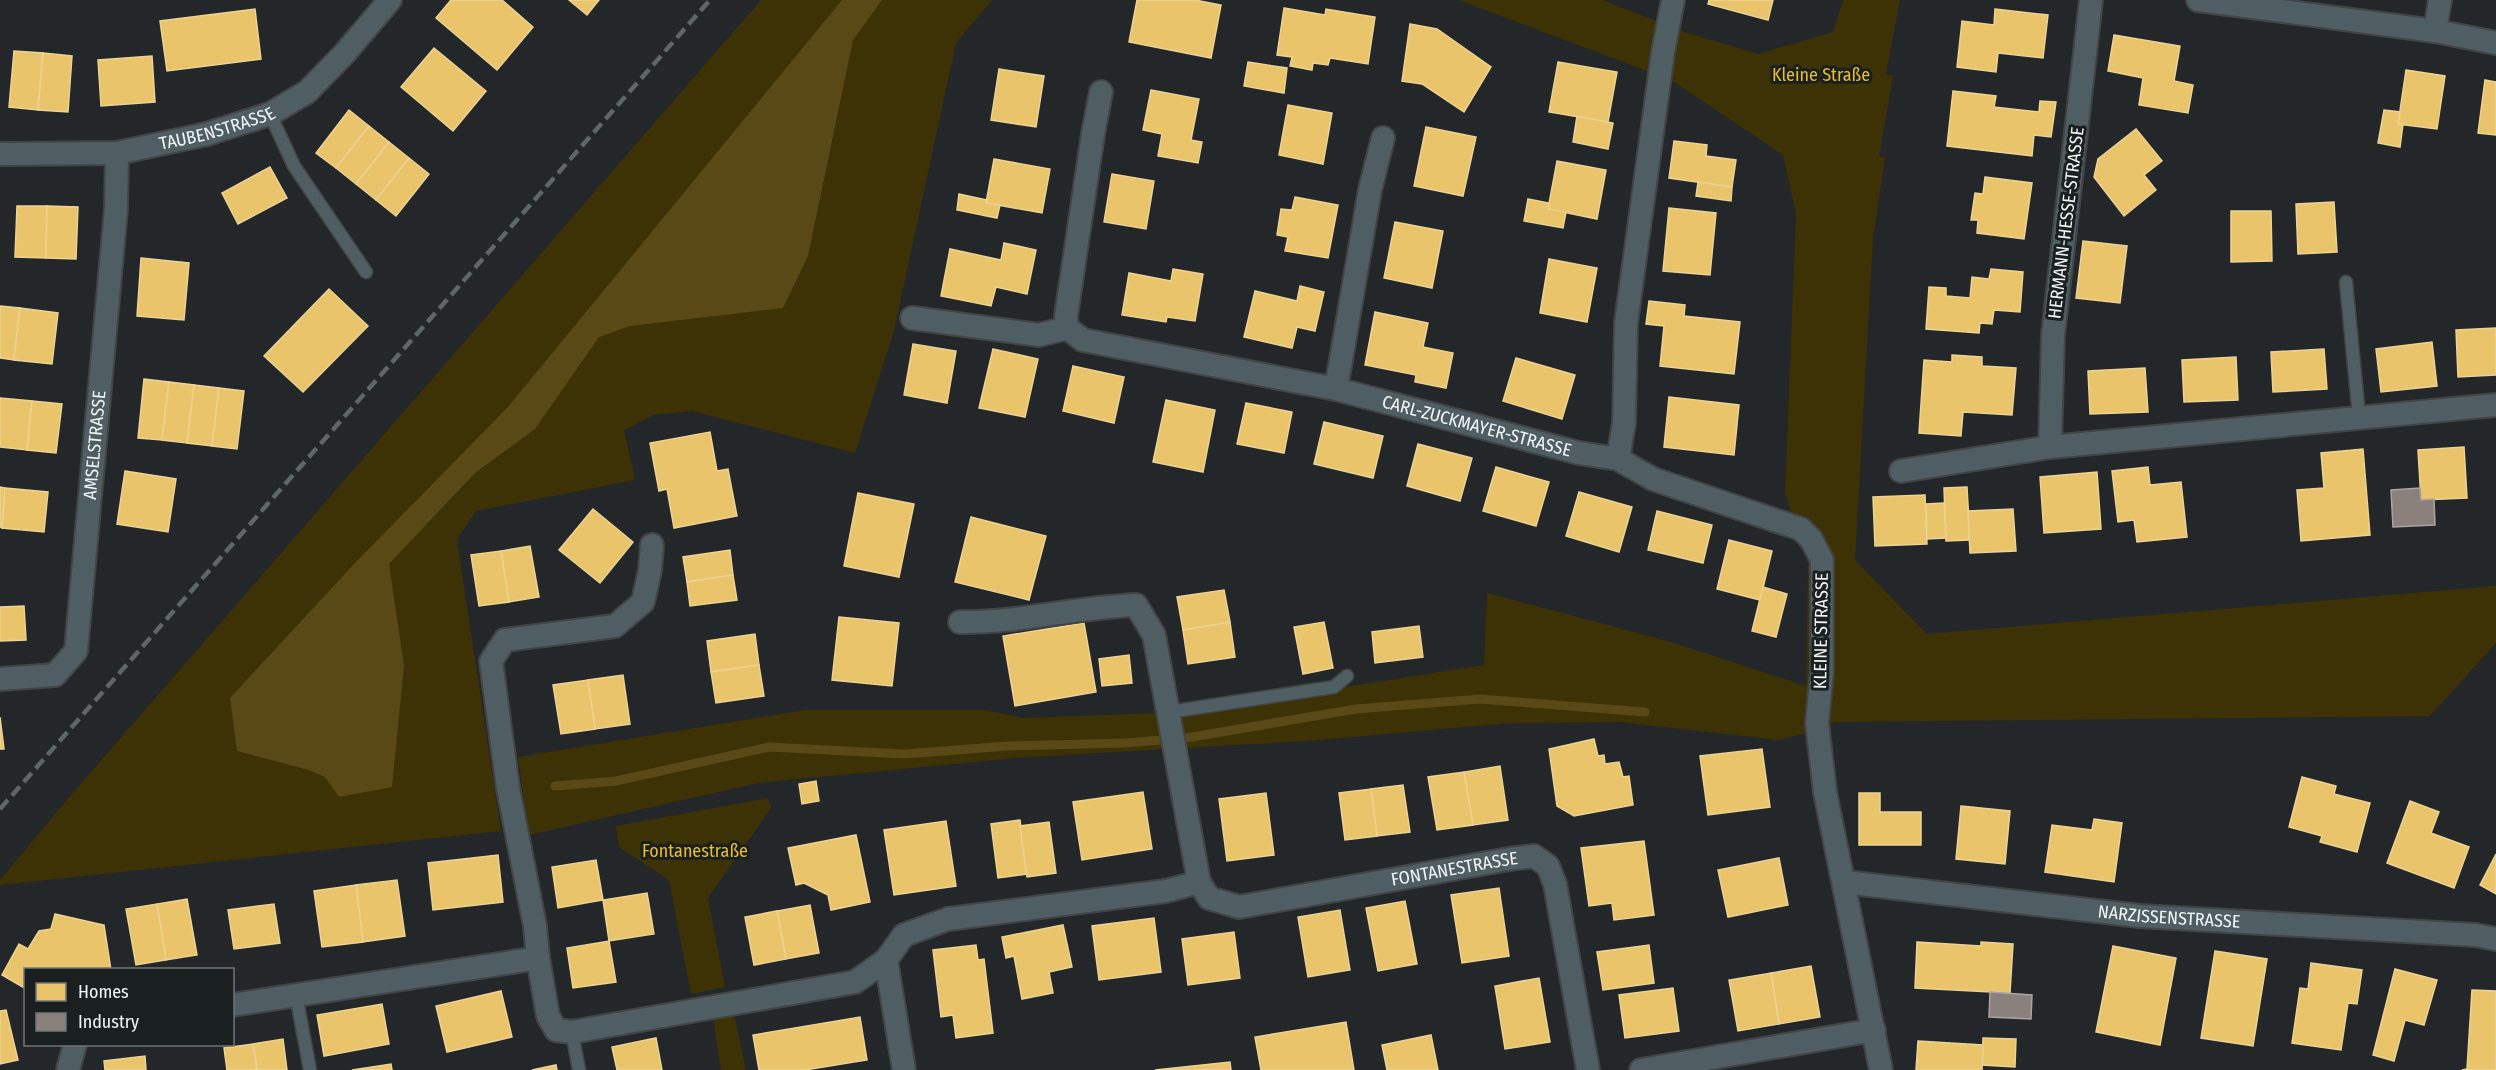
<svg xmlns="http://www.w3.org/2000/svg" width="2496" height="1070" font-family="'Fira Sans Condensed',sans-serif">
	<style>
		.green { fill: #3d3106 }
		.water { fill: #584917 }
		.homes { fill: #e9c46a; stroke: #ecd394; stroke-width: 1.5 }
		.industry { fill: #8a817c; stroke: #a9a4a1; stroke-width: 1.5 }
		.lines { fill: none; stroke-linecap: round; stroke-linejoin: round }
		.stream { stroke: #584917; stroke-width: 9 }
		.lane-casing { stroke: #424445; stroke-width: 15 }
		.street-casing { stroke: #424445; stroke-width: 26 }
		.lane { stroke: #4f5e63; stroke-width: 12 }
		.street { stroke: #4f5e63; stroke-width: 22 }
		.rail { stroke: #5d6669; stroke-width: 4.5; stroke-dasharray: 12 6; stroke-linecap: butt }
		.labels { text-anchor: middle; stroke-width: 6; stroke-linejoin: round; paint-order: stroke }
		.park-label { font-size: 18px; fill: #e9be2f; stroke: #1a1f20 }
		.street-label { font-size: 18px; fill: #f2f5f6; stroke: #1a1f20 }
	</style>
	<rect width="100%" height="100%" fill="#242729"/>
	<g class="green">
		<path d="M761,0H992L956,43L894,331L855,453L692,411L654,415L624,430L635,480L476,511L457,540L501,831L0,885V880L65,802Z"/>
		<path d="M1458,0H1602L1685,32L1758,54L1833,32L1843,0H1900L1886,74L1893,76L1879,156L1885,157L1873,240L1855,560L1927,634L2496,586V643L2430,716L1834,722L1826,728L1779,740L1619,722L1511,723L1307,741L1027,757L758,783L529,835L518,757L805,710H986L1023,718L1185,712L1484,665L1487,593L1671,642L1806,686L1808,562L1785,493L1796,214L1783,155L1671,80Z"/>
		<path d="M768,798L771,808L708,898L725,987L691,994L669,880L619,847L616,826Z"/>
		<path d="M732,1005L746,1070H721L712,1012Z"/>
	</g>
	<path class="water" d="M842,0H882L853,40L808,256L783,308L630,326L599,337L535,429L475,473L389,564L404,666L392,787L339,797L325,777L309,770L237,751L230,698L354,564L508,407Z"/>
	<g class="homes">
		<path d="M451,0H502L533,27L497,70L436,18Z"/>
		<path d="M569,0H599L587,15Z"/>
		<path d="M1137,0H1195L1221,5L1211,58L1129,42Z"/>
		<path d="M1709,0H1773L1768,20L1708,4Z"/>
		<path d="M1284,8L1325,15L1326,9L1375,17L1368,64L1330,58L1328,65L1313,63L1312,70L1290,66L1292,57L1277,55Z"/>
		<path d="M255,9L261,59L167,71L160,21Z"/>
		<path d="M1995,9L2048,15L2043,58L1998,53L1996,72L1957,67L1962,21L1994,25Z"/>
		<path d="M1410,24L1437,29L1491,67L1464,112L1422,84L1402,81Z"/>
		<path d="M2114,35L2180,46L2174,81L2193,85L2188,113L2139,105L2143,78L2108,71Z"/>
		<path d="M434,48L486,91L453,131L401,87Z"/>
		<path d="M14,51L43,53L38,110L9,107Z"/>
		<path d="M43,53L72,56L68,112L38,110Z"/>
		<path d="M152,56L155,102L101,106L98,60Z"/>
		<path d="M1248,62L1287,68L1284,93L1244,86Z"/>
		<path d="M1558,62L1617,72L1608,122L1549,112Z"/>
		<path d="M999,69L1044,76L1036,127L991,120Z"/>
		<path d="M2406,70L2445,76L2437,129L2398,124Z"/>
		<path d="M2485,80L2496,82V135L2478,133Z"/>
		<path d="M1151,90L1199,99L1191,140L1202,142L1198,163L1158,156L1162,134L1143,130Z"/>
		<path d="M1953,91L1996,96L1994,107L2039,112L2040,101L2056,102L2051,137L2034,135L2032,156L1947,146Z"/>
		<path d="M1288,105L1332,113L1323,164L1279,155Z"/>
		<path d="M349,110L369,126L336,168L316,153Z"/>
		<path d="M2384,110L2400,112L2398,124H2403L2400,147L2378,143Z"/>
		<path d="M1577,116L1613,123L1608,149L1573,142Z"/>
		<path d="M369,126L389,142L356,184L336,168Z"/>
		<path d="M1426,127L1476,137L1463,196L1414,186Z"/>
		<path d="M2136,129L2162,161L2144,175L2156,190L2124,216L2094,177L2098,159Z"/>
		<path d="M1674,141L1707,145L1706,156L1736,160L1732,187L1669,178Z"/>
		<path d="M389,142L409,158L376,200L356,184Z"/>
		<path d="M409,158L429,174L396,216L376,200Z"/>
		<path d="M994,159L1050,169L1042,213L986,203Z"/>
		<path d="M1557,161L1606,170L1597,219L1548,209Z"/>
		<path d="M270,167L287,198L238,224L222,193Z"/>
		<path d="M1112,174L1154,181L1146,229L1104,222Z"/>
		<path d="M1985,177L2032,183L2024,239L1977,233L1978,220H1971L1975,193L1983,194Z"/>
		<path d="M1698,182L1732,187L1731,201L1696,196Z"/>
		<path d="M959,194L987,200L986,203L1000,205L997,218L957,210Z"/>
		<path d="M1295,197L1338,205L1328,258L1285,251L1288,237L1277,235L1281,209L1292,210Z"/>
		<path d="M1528,199L1549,203L1548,209L1566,212L1563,228L1524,221Z"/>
		<path d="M2334,202L2337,252L2298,254L2296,204Z"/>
		<path d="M17,206H47L46,258L15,257Z"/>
		<path d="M47,206L78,207L76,259L46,258Z"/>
		<path d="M1669,208L1716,213L1710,275L1663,271Z"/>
		<path d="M2231,211H2271L2272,261L2231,262Z"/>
		<path d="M1395,222L1443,231L1432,288L1384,278Z"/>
		<path d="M2083,241L2127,246L2120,303L2076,298Z"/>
		<path d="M1004,243L1036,250L1027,294L996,287L991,306L941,296L950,249L1001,260Z"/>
		<path d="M141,258L189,263L184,320L137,316Z"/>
		<path d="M1549,259L1597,268L1587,322L1540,313Z"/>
		<path d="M1173,269L1203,274L1195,321L1167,317L1166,322L1122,315L1129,273L1171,281Z"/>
		<path d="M1991,269L2023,272L2020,312L1994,310L1992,324L1980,323L1979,333L1926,329L1929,287L1946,288V296L1970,298L1972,277L1989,279Z"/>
		<path d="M1300,286L1324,292L1315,331L1297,327L1292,348L1244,337L1255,291L1297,301Z"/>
		<path d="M329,289L368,326L303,392L264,356Z"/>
		<path d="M1649,301L1685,305L1684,316L1740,322L1734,374L1660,366L1664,326L1646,324Z"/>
		<path d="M0,306L20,308L14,360L0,358Z"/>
		<path d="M20,308L58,313L52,364L14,360Z"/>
		<path d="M1375,312L1428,323L1423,347L1453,353L1446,388L1415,382L1416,375L1365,365Z"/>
		<path d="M2496,328V375L2458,377L2456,330Z"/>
		<path d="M2432,342L2437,386L2381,392L2376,349Z"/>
		<path d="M913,344L956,351L947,403L904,395Z"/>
		<path d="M993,349L1038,359L1025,417L979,408Z"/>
		<path d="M2324,349L2327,389L2273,392L2271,352Z"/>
		<path d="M1952,355L1982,357V366L2016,368L2012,415L1963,412L1961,436L1919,433L1924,360L1952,362Z"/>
		<path d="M2236,357L2238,400L2184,402L2182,360Z"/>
		<path d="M1516,358L1575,375L1562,419L1503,401Z"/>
		<path d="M1073,366L1124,377L1114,423L1063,411Z"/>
		<path d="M2145,368L2148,412L2090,414L2088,371Z"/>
		<path d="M144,379L169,382L162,440L138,438Z"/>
		<path d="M169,382L194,385L187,443L162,440Z"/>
		<path d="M194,385L219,388L212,446L187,443Z"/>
		<path d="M219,388L244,391L237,449L212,446Z"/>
		<path d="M1669,397L1739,405L1734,455L1664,447Z"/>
		<path d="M0,398L32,401L27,450L0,447Z"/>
		<path d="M1166,400L1215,410L1203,472L1153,462Z"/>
		<path d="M32,401L62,404L56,453L27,450Z"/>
		<path d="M1246,403L1292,412L1284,453L1237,444Z"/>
		<path d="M1324,422L1383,436L1373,478L1314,464Z"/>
		<path d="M710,432L717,471L728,469L737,516L674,528L667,489L659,491L650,443Z"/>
		<path d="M1418,444L1472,458L1460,501L1407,486Z"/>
		<path d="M2464,447L2467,498L2421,500L2418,450Z"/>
		<path d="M2363,449L2370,535L2301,541L2297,490L2324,488L2321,453Z"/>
		<path d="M1496,467L1549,482L1536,526L1483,511Z"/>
		<path d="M2148,467L2150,485L2181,482L2187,537L2137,542L2134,520L2118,522L2112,471Z"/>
		<path d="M125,471L176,479L168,532L117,524Z"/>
		<path d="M2097,472L2101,529L2044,533L2040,477Z"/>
		<path d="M0,487L5,488L2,528L0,527Z"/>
		<path d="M1967,487L1970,540L1946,541L1944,488Z"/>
		<path d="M5,488L48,492L44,532L2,528Z"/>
		<path d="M1579,492L1632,507L1619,552L1566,536Z"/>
		<path d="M858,493L914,504L899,577L844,566Z"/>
		<path d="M1925,495L1927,544L1875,546L1873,497Z"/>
		<path d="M1944,503L1946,538L1927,539L1926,504Z"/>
		<path d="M593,509L633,542L600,583L559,550Z"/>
		<path d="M2013,509L2016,551L1970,553L1968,511Z"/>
		<path d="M1657,511L1712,525L1703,563L1648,550Z"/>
		<path d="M971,517L1046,536L1029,600L955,582Z"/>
		<path d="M1729,540L1772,551L1760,600L1717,589Z"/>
		<path d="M530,546L539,597L509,602L501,551Z"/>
		<path d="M730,550L733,575L687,582L683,557Z"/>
		<path d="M501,551L509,602L479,606L471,555Z"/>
		<path d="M733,575L737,600L690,606L687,582Z"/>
		<path d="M1763,587L1787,594L1776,637L1752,631Z"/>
		<path d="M1224,590L1230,622L1183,630L1177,597Z"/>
		<path d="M24,606L26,640L0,641V607Z"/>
		<path d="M839,617L899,623L892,686L832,680Z"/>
		<path d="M1230,622L1235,657L1188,664L1183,630Z"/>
		<path d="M1324,622L1333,668L1303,674L1294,627Z"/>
		<path d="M1084,623L1096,692L1015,706L1003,636Z"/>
		<path d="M1419,626L1423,657L1375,663L1372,632Z"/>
		<path d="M755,634L759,665L711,672L707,641Z"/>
		<path d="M1129,655L1132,683L1102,686L1099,659Z"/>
		<path d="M759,665L764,696L716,703L711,672Z"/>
		<path d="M623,675L630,724L595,729L588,680Z"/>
		<path d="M588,680L595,729L561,734L553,685Z"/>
		<path d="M0,717L4,749H0Z"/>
		<path d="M1594,739L1598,756L1604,755L1605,764L1619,762L1623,777L1629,776L1633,805L1574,816L1557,806L1549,749Z"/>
		<path d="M1762,749L1770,807L1708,815L1700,756Z"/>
		<path d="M1500,766L1508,820L1473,825L1464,772Z"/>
		<path d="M1464,772L1473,825L1437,830L1428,777Z"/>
		<path d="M2302,777L2336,786L2334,794L2370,803L2357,852L2320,842L2322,836L2289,827Z"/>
		<path d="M816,781L819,801L802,804L799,784Z"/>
		<path d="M1403,785L1410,832L1377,836L1371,789Z"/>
		<path d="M1371,789L1377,836L1345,840L1339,793Z"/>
		<path d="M1143,792L1152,849L1082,860L1073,802Z"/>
		<path d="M1266,793L1274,855L1227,861L1219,799Z"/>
		<path d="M1859,793H1880V812H1921V845H1859Z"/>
		<path d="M2410,801L2439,812L2431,833L2469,847L2454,888L2387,863Z"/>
		<path d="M1961,806L2010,811L2005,864L1956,859Z"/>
		<path d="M2094,819L2122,823L2114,882L2045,872L2052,825L2092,830Z"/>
		<path d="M1020,820L1027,874L998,878L991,824Z"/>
		<path d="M946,821L956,886L894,895L884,830Z"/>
		<path d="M1049,822L1056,873L1027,877L1020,826Z"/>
		<path d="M856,835L870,902L831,910L828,895L804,883L796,885L788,848Z"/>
		<path d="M1644,841L1654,915L1614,920L1612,903L1589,906L1581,848Z"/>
		<path d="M2496,854V894L2480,885Z"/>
		<path d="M498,855L503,902L433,910L428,863Z"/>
		<path d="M1779,858L1788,905L1728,917L1718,870Z"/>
		<path d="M596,860L603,900L558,908L552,867Z"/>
		<path d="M397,880L405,936L363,942L356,885Z"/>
		<path d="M356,885L363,942L322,947L314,891Z"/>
		<path d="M1499,888L1509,956L1462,963L1451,895Z"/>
		<path d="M647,893L654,934L609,941L603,900Z"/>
		<path d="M187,899L197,955L166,960L157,904Z"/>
		<path d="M1405,901L1417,964L1378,971L1366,908Z"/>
		<path d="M157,904L166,960L136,965L126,909Z"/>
		<path d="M274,904L280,943L234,949L228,910Z"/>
		<path d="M810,905L819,953L786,959L777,911Z"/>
		<path d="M1340,910L1350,970L1308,977L1298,917Z"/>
		<path d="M777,911L786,959L754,965L745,917Z"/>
		<path d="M55,914L104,925L111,970H26V989L2,975L19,944L28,949L39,931L51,929Z"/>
		<path d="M1154,918L1161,972L1099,980L1092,926Z"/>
		<path d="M1063,925L1072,967L1049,972L1053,993L1022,999L1014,956L1006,958L1002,937Z"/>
		<path d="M1234,932L1240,978L1188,985L1182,939Z"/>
		<path d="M609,941L616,982L573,988L567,948Z"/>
		<path d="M1917,942L1981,946V942L2013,944L2010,993L1915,988Z"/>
		<path d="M976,945L978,960L984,959L993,1033L956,1038L953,1015L941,1017L933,950Z"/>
		<path d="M1649,945L1654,983L1603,990L1597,952Z"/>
		<path d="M2113,946L2176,958L2160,1045L2096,1032Z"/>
		<path d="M2215,951L2267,959L2253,1046L2201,1038Z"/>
		<path d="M2311,963L2362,970L2357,1004L2348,1003L2341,1050L2292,1043L2300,988L2308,989Z"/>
		<path d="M1811,966L1820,1017L1779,1024L1771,973Z"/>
		<path d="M2395,969L2437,980L2424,1025L2405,1020L2394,1061L2373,1055Z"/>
		<path d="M1771,973L1779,1024L1738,1031L1729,980Z"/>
		<path d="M1539,978L1550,1042L1505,1049L1495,986Z"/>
		<path d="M1673,988L1679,1031L1625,1038L1619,995Z"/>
		<path d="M2472,990L2496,991V1070H2462L2467,1069Z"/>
		<path d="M501,991L512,1037L447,1052L436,1006Z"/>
		<path d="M382,1004L389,1044L324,1056L317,1015Z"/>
		<path d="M6,1010L18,1060L0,1064V1011Z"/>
		<path d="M860,1017L867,1060L805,1070H759L753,1035Z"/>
		<path d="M1346,1022L1354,1070H1261L1255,1037Z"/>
		<path d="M1431,1035L1438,1070H1387L1382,1045Z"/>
		<path d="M656,1038L662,1070H617L612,1047Z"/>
		<path d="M1983,1038L2016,1039L2015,1067L1982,1065Z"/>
		<path d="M283,1039L287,1070H257L253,1044Z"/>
		<path d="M1918,1041L1983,1045L1982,1070H1916Z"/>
		<path d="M253,1044L257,1070H227L224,1048Z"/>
		<path d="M145,1056L146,1070H105L104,1061Z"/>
		<path d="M1230,1062L1231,1070H1155Z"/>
		<path d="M391,1064L392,1070H352Z"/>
		<path d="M556,1065L557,1070H532Z"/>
	</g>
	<g class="industry">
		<path d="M2420,488L2421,500L2434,499L2435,525L2393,527L2391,490Z"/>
		<path d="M1990,992L2032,995L2031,1019L1989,1017Z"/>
	</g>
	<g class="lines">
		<g class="stream">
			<path d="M1186,738L1356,709L1480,699L1645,712"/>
			<path d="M555,786L616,781L769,747L905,754L1007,746L1125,743L1162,740"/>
		</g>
		<g class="lane-casing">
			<g id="lane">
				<path d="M270,114L294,166L366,272"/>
				<path d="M2346,282L2359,417"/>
				<path d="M1169,712L1334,687L1347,676"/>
				<path d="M296,995L310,1070"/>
				<path d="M572,1032L579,1070"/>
			</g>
		</g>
		<g class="street-casing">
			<g id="street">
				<path d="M2091,0L2053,335L2050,447L2496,405"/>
				<path d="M2198,0L2435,31L2496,43"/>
				<path d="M2435,31L2440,0"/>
				<path id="s1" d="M1101,92L1093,134L1066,316L1067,328L1083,340L1336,389L1579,453L1618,459L1653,479L1801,529L1811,539L1822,560V671L1817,723L1825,792L1881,1070"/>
				<path id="s2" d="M0,154L117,153L207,134L270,114L307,92L345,53L390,0"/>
				<path d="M912,318L1039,335L1067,328"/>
				<path d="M1336,389L1370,190L1383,138"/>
				<path d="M1618,459L1624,423L1626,323L1663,52L1673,0"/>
				<path d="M1901,471L2050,447"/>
				<path id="s3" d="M960,622C1019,623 1077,607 1136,605L1154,635L1199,882L1209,898L1239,907L1509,859L1534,856L1548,866L1555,884L1588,1070"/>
				<path id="s4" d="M0,679L55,675L76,651L116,209L117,153"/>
				<path id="s5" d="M1844,882L2140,916L2475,935L2496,939"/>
				<path d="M538,958L535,926L508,788L491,661L505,640L615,626L643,602L650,570L652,545"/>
				<path d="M886,960L904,1070"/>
				<path d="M232,1005L538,958L548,1016L556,1030L572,1032L855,982L886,960L904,935L948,919L1166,891L1199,882"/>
				<path d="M68,1070L75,1044"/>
				<path d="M1641,1070L1874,1030"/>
			</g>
		</g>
		<use href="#lane" class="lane"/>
		<use href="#street" class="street"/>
		<path class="rail" d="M0,809L710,0"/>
	</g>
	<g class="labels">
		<g class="park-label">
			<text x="1821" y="81">Kleine Straße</text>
			<text x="695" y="857">Fontanestraße</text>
		</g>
		<g class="street-label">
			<text dy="6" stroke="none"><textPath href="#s2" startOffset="220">TAUBENSTRASSE</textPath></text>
			<text transform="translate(2066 223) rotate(-83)" y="6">HERMANN-HESSE-STRASSE</text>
			<text dy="6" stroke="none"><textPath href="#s1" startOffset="662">CARL-ZUCKMAYER-STRASSE</textPath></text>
			<text dy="6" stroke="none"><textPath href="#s4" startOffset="294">AMSELSTRASSE</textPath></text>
			<text transform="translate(1821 631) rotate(-89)" y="6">KLEINE STRASSE</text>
			<text dy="6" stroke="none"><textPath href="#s3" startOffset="732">FONTANESTRASSE</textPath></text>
			<text dy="6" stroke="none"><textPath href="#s5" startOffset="327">NARZISSENSTRASSE</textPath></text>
		</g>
	</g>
	<rect x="24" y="968" width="210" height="78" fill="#1a1f20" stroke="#707576" stroke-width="1.5"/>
	<rect x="36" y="983" width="30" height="18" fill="#e9c46a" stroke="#707576" stroke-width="1.5"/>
	<text x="78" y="998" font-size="18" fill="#f2f5f6">Homes</text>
	<rect x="36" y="1013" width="30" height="18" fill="#8a817c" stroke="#707576" stroke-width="1.5"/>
	<text x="78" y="1028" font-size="18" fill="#f2f5f6">Industry</text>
</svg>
